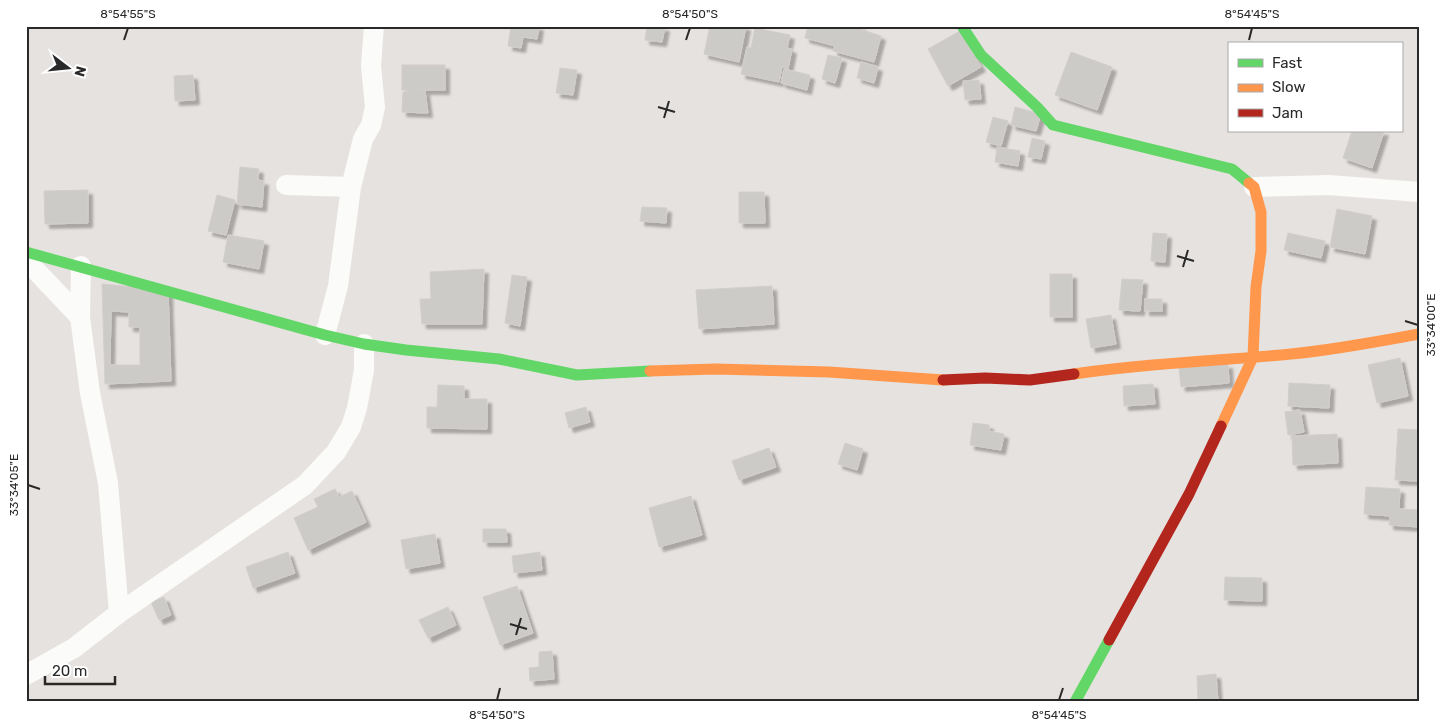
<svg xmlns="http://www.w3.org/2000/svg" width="1445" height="728" font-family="Rubik,sans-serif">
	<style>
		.building { fill: #cdcbc8; stroke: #d1cecb; fill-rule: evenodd; filter: url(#shadow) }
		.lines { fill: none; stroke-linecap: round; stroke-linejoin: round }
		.street { stroke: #fbfbfa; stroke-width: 20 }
		.fast { stroke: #63d668; stroke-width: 11 }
		.slow { stroke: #ff974d; stroke-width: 11 }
		.jam { stroke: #b3261e; stroke-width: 11 }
		.ticks { fill: none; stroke: #292929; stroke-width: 2 }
		.neatline { fill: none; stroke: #292929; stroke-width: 2 }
		.ticks-label { font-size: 12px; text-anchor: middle; fill: #292929 }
	</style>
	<defs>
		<filter id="shadow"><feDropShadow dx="4.5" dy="4.5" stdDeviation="1" flood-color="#0004"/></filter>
	</defs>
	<rect width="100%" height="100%" fill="#e6e2df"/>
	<g class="building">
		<path d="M511,26H539L537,39L523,37L521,48L508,46Z"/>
		<path d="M647,26L665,27L662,42L645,40Z"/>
		<path d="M710,26H746L739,62L704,54Z"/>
		<path d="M808,26H827L839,29L840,26H861L860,29L881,36L874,62L833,51L835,46L805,38Z"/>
		<path d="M755,28L790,35L787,48L792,49L788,69L782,67L779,82L741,74L747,47L751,48Z"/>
		<path d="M960,31L981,67L948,86L928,49Z"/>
		<path d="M1071,52L1112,67L1097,110L1055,95Z"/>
		<path d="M828,55L842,58L835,83L822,79Z"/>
		<path d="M861,62L878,67L874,83L857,78Z"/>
		<rect x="402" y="65" width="43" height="25"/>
		<path d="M560,68L577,70L573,95L556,93Z"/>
		<path d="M784,69L810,75L807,90L781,83Z"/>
		<path d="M193,75L195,100L175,101L174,76Z"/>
		<path d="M979,80L981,99L965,100L963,81Z"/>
		<path d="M425,91L428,113L402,112L403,92Z"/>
		<path d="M1015,107L1041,114L1036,131L1011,125Z"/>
		<path d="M993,117L1008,121L1001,146L986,142Z"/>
		<path d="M1352,131H1384L1372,168L1343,158Z"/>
		<path d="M1032,138L1045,141L1041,159L1028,157Z"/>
		<path d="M997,147L1020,151L1018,166L995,162Z"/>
		<path d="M240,167L259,169L258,180L264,181L262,207L237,204Z"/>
		<path d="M88,190V223L45,224L44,191Z"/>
		<path d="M739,192H764L765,223H739Z"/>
		<path d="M217,195L235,200L226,235L208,231Z"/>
		<path d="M642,207L667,208L666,223L640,221Z"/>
		<path d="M1337,209L1372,216L1365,254L1330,247Z"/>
		<path d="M1153,233L1167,234L1165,262L1151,261Z"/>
		<path d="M1288,233L1325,241L1321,258L1284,250Z"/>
		<path d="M228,235L264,241L259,269L223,262Z"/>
		<path d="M484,269L482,324H422L420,299H431L430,272Z"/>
		<rect x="1050" y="274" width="22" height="43"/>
		<path d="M512,275L527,277L520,326L505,323Z"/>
		<path d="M1122,279L1143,280L1140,311L1119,310Z"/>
		<path d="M102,284L168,290L171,381L105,384ZM111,311L129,312V327H140V365H110Z"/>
		<path d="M772,286L774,324L699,329L696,290Z"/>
		<rect x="1145" y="299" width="17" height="12"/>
		<path d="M1111,315L1116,344L1091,348L1086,319Z"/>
		<path d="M1400,358L1408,396L1377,403L1368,365Z"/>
		<path d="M1228,364L1229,383L1181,387L1179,368Z"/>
		<path d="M1289,383L1330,385L1329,408L1288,406Z"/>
		<path d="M1153,384L1155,404L1124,406L1123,386Z"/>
		<path d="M438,385L464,386V399H487V429L427,428V407H437Z"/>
		<path d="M586,407L590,422L569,428L565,413Z"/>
		<path d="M1300,410L1304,432L1288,435L1285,412Z"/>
		<path d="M973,423L989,425V431L1004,434L1001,450L970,445Z"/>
		<path d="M1398,429L1419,430V481L1395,480Z"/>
		<path d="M1337,434L1338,463L1293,465L1292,436Z"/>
		<path d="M845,443L863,449L857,470L838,464Z"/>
		<path d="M769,448L776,467L739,480L732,461Z"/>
		<path d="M1366,487L1400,489L1399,509L1419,510V527L1389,525L1390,516L1364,514Z"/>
		<path d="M335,489L339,497L352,491L366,522L308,550L294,518L318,507L314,499Z"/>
		<path d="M691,496L702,535L659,547L649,508Z"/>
		<path d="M483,529H506L507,542H483Z"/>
		<path d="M435,534L440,563L406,569L401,540Z"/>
		<path d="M288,552L295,573L253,588L246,567Z"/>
		<path d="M540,552L542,570L514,573L512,556Z"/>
		<path d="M1225,577L1262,578V601L1224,600Z"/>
		<path d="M517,586L533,633L500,645L483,597Z"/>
		<path d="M164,597L171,615L159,620L151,602Z"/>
		<path d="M448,607L456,625L428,638L419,620Z"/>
		<path d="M552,651L554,679L530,681L529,668L539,667V652Z"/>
		<path d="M1216,674L1218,702H1198L1197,676Z"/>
	</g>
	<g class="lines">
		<g class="street">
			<path d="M286,185L351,187"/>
			<path d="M1254,187L1329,185L1419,192"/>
			<path d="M26,260L80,317"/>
			<path d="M81,266L80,317L83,340L90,393L108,483L119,613"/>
			<path d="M325,335L338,286L351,187L363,139L371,125L375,107L371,66L374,26"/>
			<path d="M26,675L74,648L119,613L305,485L336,452L351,427L357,408L364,370V344"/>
		</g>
		<g class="fast">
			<path d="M962,26L981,55L1037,107L1053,125L1232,169L1249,183"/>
			<path d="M26,252L325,335L364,344L406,350L499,359L577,375L650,371"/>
			<path d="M1075,702L1109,640"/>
		</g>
		<g class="slow">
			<path d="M650,371L715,369L829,372L943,380"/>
			<path d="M1074,374C1146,363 1219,361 1291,354C1334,350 1376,342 1419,334"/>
			<path d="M1221,426L1253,357L1256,287L1261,251V212L1254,187L1249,183"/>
		</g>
		<g class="jam">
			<path d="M943,380L985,378L1030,380L1074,374"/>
			<path d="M1109,640L1189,494L1221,426"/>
		</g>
	</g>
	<path class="ticks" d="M124,40L128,28M686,40L690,28M1249,40L1252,28M658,107L675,112M664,118L669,101M1177,256L1194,261M1183,267L1188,250M1405,321L1418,325M28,485L40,489M510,624L527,629M516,635L521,618M497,700L500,688M1059,700L1063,688"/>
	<rect width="1445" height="728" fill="none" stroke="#ffffff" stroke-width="55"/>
	<rect x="1228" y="42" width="175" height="90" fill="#ffffff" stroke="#a9a9a9"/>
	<rect x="1238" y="59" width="25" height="8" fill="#63d668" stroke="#a9a9a9"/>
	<text x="1272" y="68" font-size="15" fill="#292929">Fast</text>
	<rect x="1238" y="84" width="25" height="8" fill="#ff974d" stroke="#a9a9a9"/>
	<text x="1272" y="92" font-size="15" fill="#292929">Slow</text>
	<rect x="1238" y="109" width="25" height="8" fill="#b3261e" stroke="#a9a9a9"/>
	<text x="1272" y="118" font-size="15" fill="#292929">Jam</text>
	<g transform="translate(68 68) rotate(106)" stroke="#ffffff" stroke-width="4" paint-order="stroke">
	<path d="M0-4L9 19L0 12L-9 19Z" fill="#292929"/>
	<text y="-8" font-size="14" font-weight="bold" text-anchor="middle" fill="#292929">N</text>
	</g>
	<path d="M45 676v8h70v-8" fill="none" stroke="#292929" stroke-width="2.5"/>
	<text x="52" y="676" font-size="15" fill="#292929" stroke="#ffffff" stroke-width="4" paint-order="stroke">20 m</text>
	<rect x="28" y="28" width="1390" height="672" class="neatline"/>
	<g class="ticks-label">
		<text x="128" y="18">8°54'55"S</text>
		<text x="690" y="18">8°54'50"S</text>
		<text x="1252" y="18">8°54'45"S</text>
		<text transform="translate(1431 325) rotate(-90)" y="4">33°34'00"E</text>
		<text transform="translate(14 485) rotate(-90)" y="4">33°34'05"E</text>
		<text x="497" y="719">8°54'50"S</text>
		<text x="1059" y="719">8°54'45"S</text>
	</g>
</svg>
